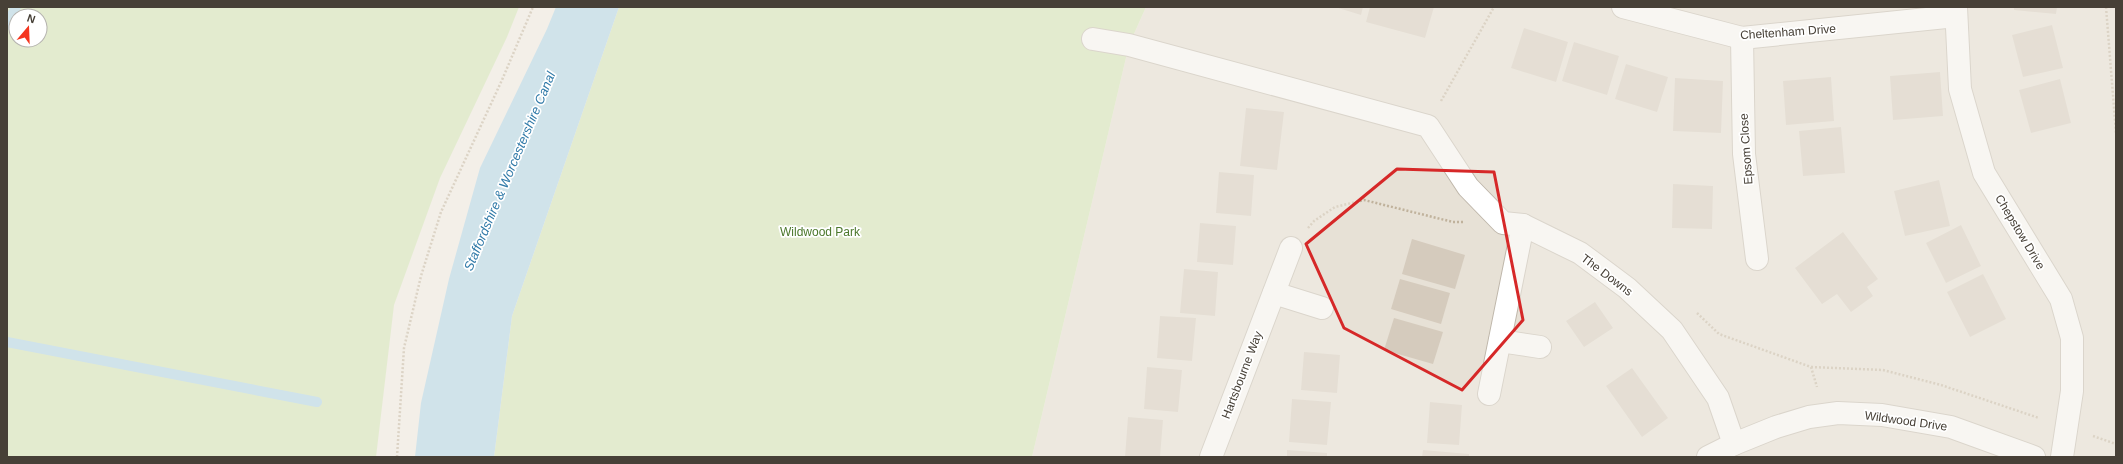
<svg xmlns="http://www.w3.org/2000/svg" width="2123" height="464" font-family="Helvetica,sans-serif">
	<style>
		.residential { fill: #e7e1d6 }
		.green { fill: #d1e7b2; fill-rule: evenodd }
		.water { fill: #a6d4ee }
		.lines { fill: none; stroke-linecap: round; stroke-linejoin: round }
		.stream { stroke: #a6d4ee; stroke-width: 10 }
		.building { fill: #d5cbbd }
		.minor-casing { stroke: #bfb7ab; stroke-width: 24 }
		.path { stroke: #c0b29c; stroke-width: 2.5; stroke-dasharray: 2 2; stroke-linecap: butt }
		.minor { stroke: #fff; stroke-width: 22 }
		.marked { fill: none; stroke: #d62828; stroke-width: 3; stroke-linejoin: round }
		.labels { text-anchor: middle; stroke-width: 3.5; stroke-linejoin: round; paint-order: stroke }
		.street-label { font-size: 12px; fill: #474037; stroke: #fff }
		.park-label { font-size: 12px; fill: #4b772b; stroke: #fff }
		.water-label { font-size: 13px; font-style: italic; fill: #307aa8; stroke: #fff }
	</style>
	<rect width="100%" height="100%" fill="#f3efe8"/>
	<path class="residential" d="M1146,7H2116V457H1032L1129,45Z"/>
	<g class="green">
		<path d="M7,7H519L507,37L440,178L394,305L376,457H7ZM16,16H40V40H16Z"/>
		<path d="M619,7H1146L1129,45L1032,457H494L512,316Z"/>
	</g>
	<path class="water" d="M556,7H619L512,316L494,457H415L421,403L449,279L480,168L547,29Z"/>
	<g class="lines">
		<g class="stream">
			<path d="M7,25L16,7"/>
			<path d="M7,342L317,402"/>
		</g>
	</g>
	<g class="building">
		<path d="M1335,7H1363L1361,15Z"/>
		<path d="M1370,7H1434L1425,38L1366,22Z"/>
		<path d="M2014,7H2057L2056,14L2014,10Z"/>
		<path d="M2052,25L2063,68L2023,77L2012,35Z"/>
		<path d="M1524,28L1568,42L1556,82L1511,68Z"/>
		<path d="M1574,42L1619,56L1607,95L1562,81Z"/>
		<path d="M1626,64L1668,77L1657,112L1615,99Z"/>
		<path d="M1940,72L1943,116L1893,120L1890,76Z"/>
		<path d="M1831,77L1834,121L1786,125L1783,81Z"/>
		<path d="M1675,78L1723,81L1721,133L1673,131Z"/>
		<path d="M2060,79L2071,123L2031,133L2019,90Z"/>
		<path d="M1246,108L1284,112L1277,170L1240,166Z"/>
		<path d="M1841,127L1845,173L1803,176L1799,131Z"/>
		<path d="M1219,172L1254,175L1251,216L1216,213Z"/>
		<path d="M1939,180L1950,226L1905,236L1894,191Z"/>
		<path d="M1673,184L1713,186L1712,229L1672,228Z"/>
		<path d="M1200,223L1236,226L1233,265L1197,262Z"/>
		<path d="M1961,225L1981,266L1946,283L1926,243Z"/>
		<path d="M1843,232L1878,279L1867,287L1873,296L1851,312L1837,294L1822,304L1795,268Z"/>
		<path d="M1412,239L1465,255L1455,289L1402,274Z"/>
		<path d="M1184,269L1218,272L1215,316L1180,313Z"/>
		<path d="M1983,274L2006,319L1970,337L1947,292Z"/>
		<path d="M1400,279L1450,293L1441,324L1391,309Z"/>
		<path d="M1595,302L1613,328L1584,347L1566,321Z"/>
		<path d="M1160,316L1196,318L1192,361L1157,358Z"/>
		<path d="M1394,318L1443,332L1433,364L1384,350Z"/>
		<path d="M1304,352L1340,355L1337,393L1301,390Z"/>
		<path d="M1147,367L1182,370L1178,412L1144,409Z"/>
		<path d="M1632,368L1668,418L1642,437L1606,386Z"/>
		<path d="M1292,399L1331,402L1327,445L1289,442Z"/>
		<path d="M1430,402L1462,405L1459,445L1427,443Z"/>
		<path d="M1128,417L1163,420L1160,457H1125Z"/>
		<path d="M1287,450L1327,453V457H1287Z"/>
		<path d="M1423,450L1469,454V457H1422Z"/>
	</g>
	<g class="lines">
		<g class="minor-casing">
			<g id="minor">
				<path d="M1623,7L1742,38L1956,16"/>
				<path d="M1956,7L1960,89L1984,173L2061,299L2072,338V391L2062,457"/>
				<path d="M1742,38L1744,154L1757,259"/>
				<path d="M1093,39L1129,45L1428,126L1468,187L1503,223L1523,225"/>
				<path d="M1274,293L1322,308"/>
				<path d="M1500,341L1540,347"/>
				<path d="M1489,394L1523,225L1580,253L1627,288L1672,330L1718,398L1734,444"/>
				<path d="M1211,457L1291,248"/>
				<path d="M1708,457L1734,444L1776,427L1809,417L1838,413L1882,415L1951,427L2034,457"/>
			</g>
		</g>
		<g class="path">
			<path d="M2106,7L2116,133"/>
			<path d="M1441,101L1494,7"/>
			<path d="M1308,228L1314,221L1335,207L1364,200L1453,222H1463"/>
			<path d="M1697,313L1719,334L1811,367L1817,387"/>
			<path d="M1811,367L1883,370L1941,385L2039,418"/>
			<path d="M2093,436L2116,444"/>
			<path d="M397,457L404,348L421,276L441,212L502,80L533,7"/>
		</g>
		<use href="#minor" class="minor"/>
	</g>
	<path d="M0 0H2123V464H0ZM1397,169L1494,172L1523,320L1462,390L1344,328L1306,244Z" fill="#f3efe8" fill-opacity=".55" fill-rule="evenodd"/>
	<path class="marked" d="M1397,169L1494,172L1523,320L1462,390L1344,328L1306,244Z"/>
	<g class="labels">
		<g class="street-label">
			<text transform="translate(1788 32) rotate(-4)" y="4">Cheltenham Drive</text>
			<text transform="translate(1746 149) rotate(-94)" y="4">Epsom Close</text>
			<text transform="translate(2020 232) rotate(59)" y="4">Chepstow Drive</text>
			<text transform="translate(1607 275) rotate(37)" y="4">The Downs</text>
			<text transform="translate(1242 375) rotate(-69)" y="4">Hartsbourne Way</text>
			<text transform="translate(1906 421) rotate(8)" y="4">Wildwood Drive</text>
		</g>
		<g class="park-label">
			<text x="820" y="236">Wildwood Park</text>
		</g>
		<g class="water-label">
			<text transform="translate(509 171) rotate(-67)" y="5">Staffordshire &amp; Worcestershire Canal</text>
		</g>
	</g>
	<rect width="2123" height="464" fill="none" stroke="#474037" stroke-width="16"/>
	<g transform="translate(28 28) rotate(19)"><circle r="19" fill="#ffffff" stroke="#b5b3af"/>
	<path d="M0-3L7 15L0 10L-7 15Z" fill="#f4351e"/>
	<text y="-6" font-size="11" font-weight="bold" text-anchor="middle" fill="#474037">N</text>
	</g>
</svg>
